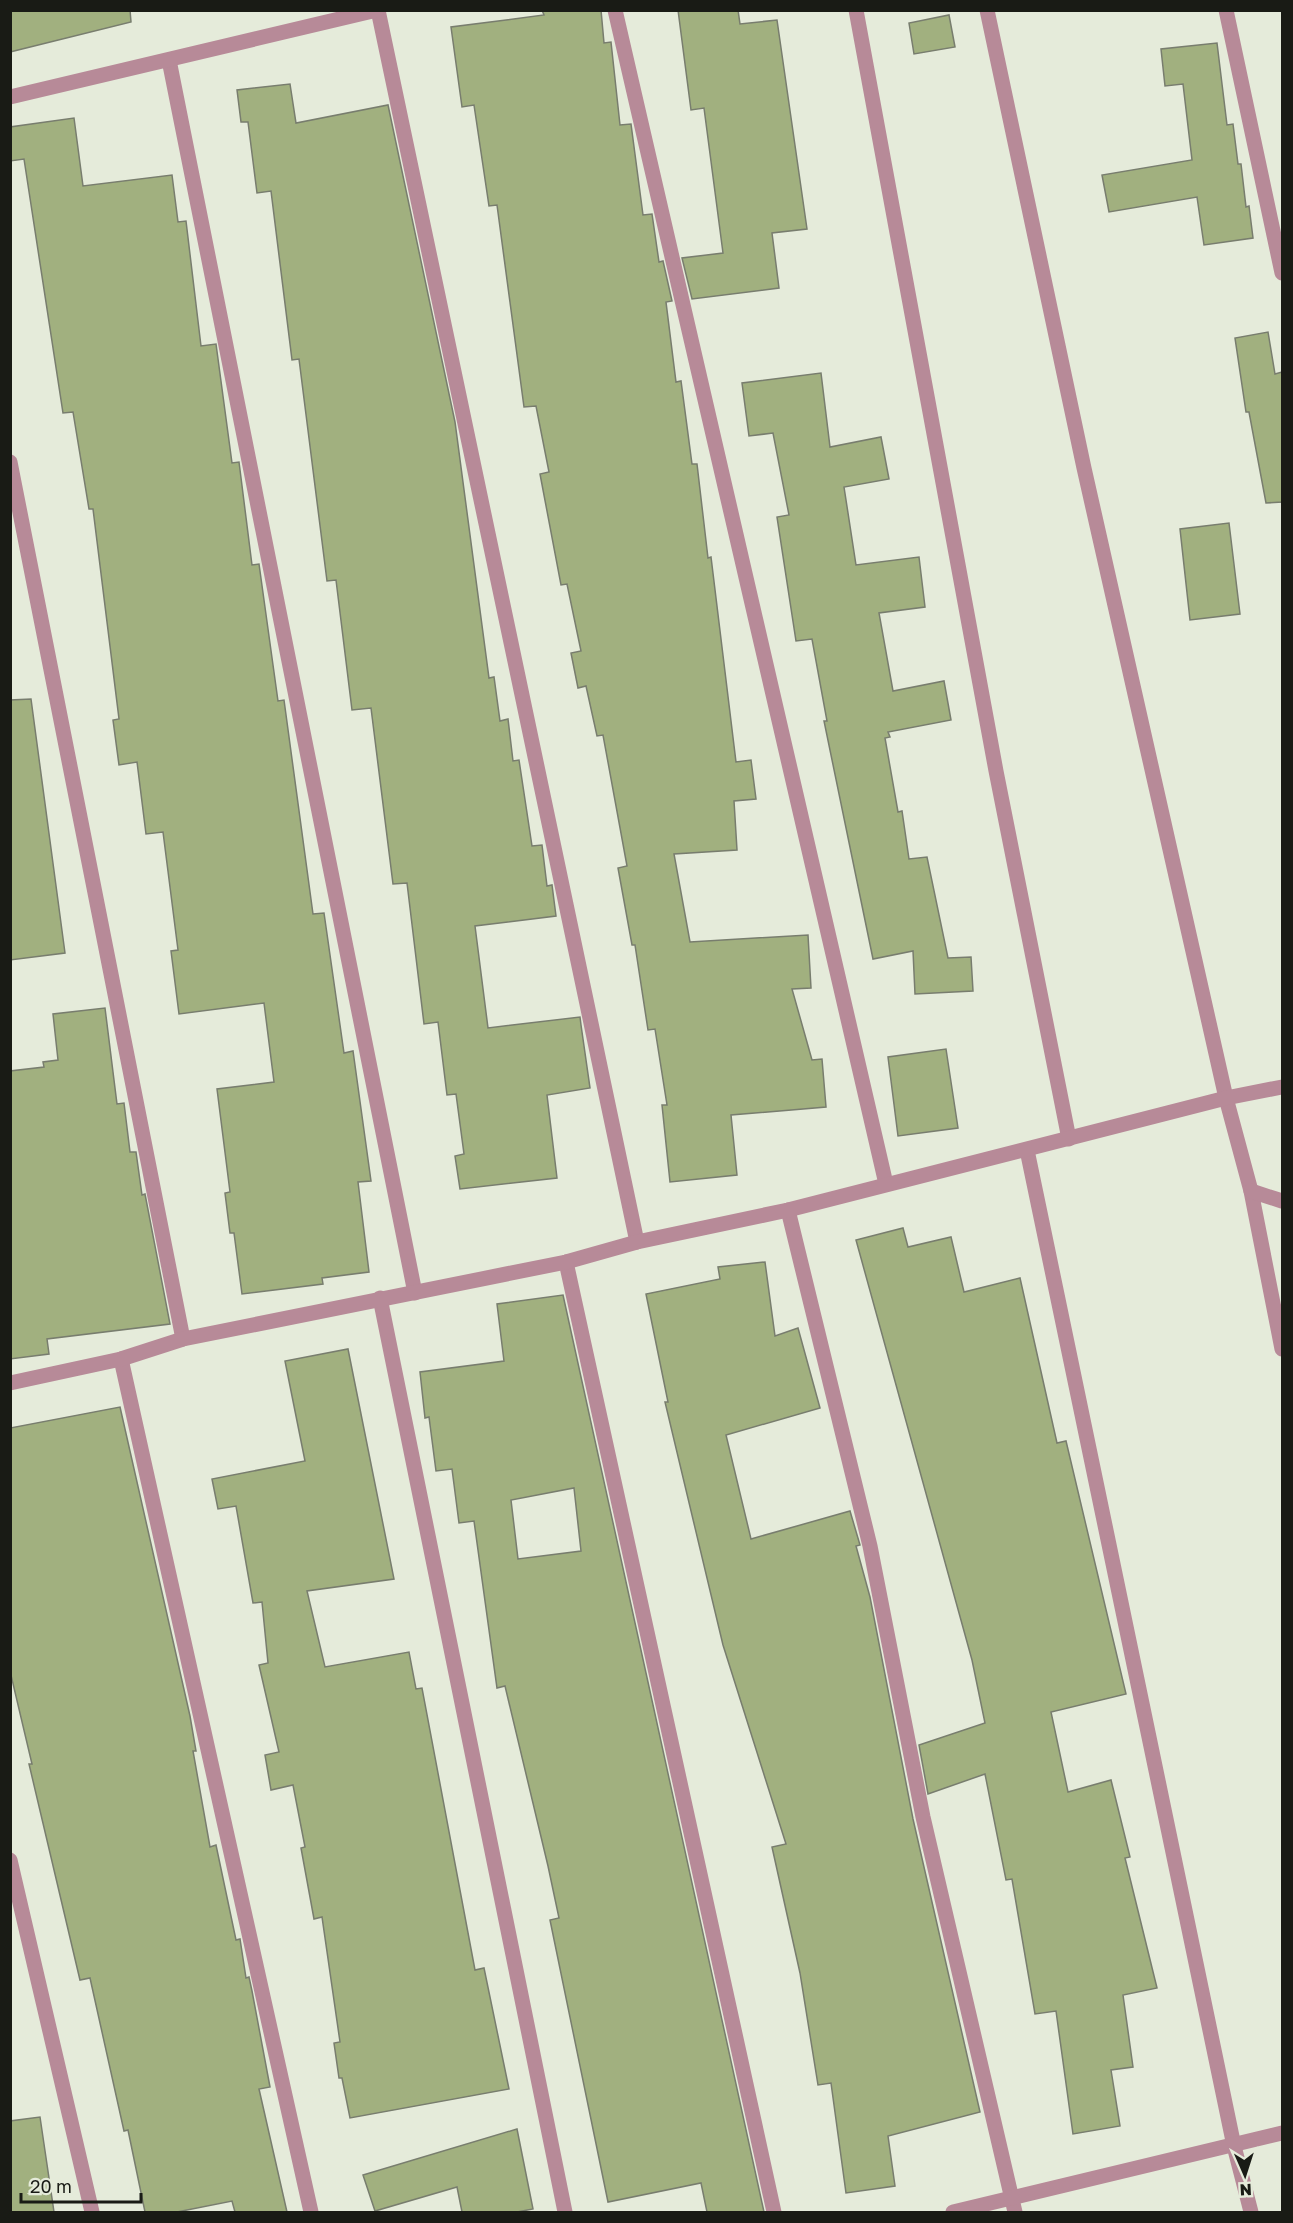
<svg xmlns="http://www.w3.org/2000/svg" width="1293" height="2223" font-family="'Golos Text',sans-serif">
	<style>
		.building { fill: #a1b07f; stroke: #787d6e; stroke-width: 1.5; fill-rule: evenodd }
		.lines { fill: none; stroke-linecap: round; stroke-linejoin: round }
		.street { stroke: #b78a98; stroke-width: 15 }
	</style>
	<rect width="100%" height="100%" fill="#e5ebda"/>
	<g class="building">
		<path d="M10,10H130L131,22L10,52Z"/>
		<path d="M542,10H601L604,43L611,42L620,125L631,124L643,215L652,214L659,262L663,261L672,301L666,302L676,382L681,381L692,464H697L708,558L711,557L736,762L751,760L756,799L734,801L737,850L674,854L690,942L808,935L811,988L792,989L812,1060L822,1059L826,1107L731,1115L737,1175L670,1182L662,1105H667L655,1029L648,1030L635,945H632L618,868L627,866L603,735L597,736L586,686L578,688L571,653L581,651L567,584L561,585L540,474L549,472L536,406L524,407L497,205L489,206L474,105L462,107L451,27L544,15Z"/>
		<path d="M678,10H738L740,24L777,20L807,229L772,233L779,288L692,299L682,258L723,253L704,108L691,110Z"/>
		<path d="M949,15L955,47L914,54L909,23Z"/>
		<path d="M1217,43L1227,125L1233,124L1238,164H1241L1246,207L1249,206L1253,238L1204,245L1197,197L1109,212L1102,175L1192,160L1183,84L1165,86L1161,49Z"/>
		<path d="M290,84L296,123L388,105L455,422L489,678L494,677L500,721L508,719L513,761L519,760L532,846L542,845L547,886L552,885L556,916L475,926L488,1028L580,1017L581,1025L590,1088L547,1095L557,1178L460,1189L455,1156L464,1154L456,1094L447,1095L438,1022L424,1024L407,883L393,884L371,708L352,710L336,580L327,581L299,359L292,360L271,191L257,193L248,122H241L237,90Z"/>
		<path d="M74,118L83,186L172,175L178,222L186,221L201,346L216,344L232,463L239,462L252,565L259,564L278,701L284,700L313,914L324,913L344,1053L353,1051L371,1181L358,1182L369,1272L322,1278L323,1284L242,1294L234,1233H230L225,1193L230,1192L217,1089L274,1082L264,1003L179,1014L171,951L178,950L163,832L146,834L137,762L119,765L113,720L119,719L93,509H89L73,412L63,413L24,159L10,161V127Z"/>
		<path d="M1268,332L1275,374L1282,372V502L1266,503L1249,412H1246L1235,338Z"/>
		<path d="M821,373L830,447L881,437L889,479L844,487L856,565L919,557L925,607L879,613L893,691L944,681L951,720L888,732L890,737L885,738L898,812L902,811L909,859L927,857L948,958L971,957L973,991L915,994L913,951L873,959L824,721H827L812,639L796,641L777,517L789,515L773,433L749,436L742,383Z"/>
		<path d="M1229,523L1240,614L1190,620L1180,529Z"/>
		<path d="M31,699L65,953L10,960V700Z"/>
		<path d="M105,1008L117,1104L124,1103L130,1152H136L142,1195L145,1194L170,1324L47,1339L49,1354L10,1359V1071L44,1067L43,1062L58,1060L53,1014Z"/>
		<path d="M946,1049L958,1128L898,1136L888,1057Z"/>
		<path d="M903,1228L908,1247L951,1237L964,1292L1020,1278L1057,1443L1066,1441L1126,1694L1051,1712L1068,1792L1111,1780L1130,1857L1125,1858L1157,1988L1123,1995L1133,2067L1111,2070L1120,2126L1073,2134L1056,2011L1035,2014L1012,1879L1006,1880L985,1774L928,1794L919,1745L985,1723L972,1660L856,1240Z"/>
		<path d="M765,1262L775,1336L798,1328L820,1408L726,1435L751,1539L850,1511L860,1545L856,1546L870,1597L913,1819L980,2112L888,2136L895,2186L846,2193L831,2083L818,2085L800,1973L772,1847L786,1844L723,1645L665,1402H668L646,1294L720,1279L718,1267Z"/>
		<path d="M563,1295L646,1673L764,2212H707L701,2183L608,2202L550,1920L559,1918L548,1866L505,1686L497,1688L474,1521L459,1523L452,1469L436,1471L429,1417L425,1418L420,1372L504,1361L497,1304ZM574,1488L581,1551L518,1559L511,1500Z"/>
		<path d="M348,1349L394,1579L307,1591L325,1667L409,1652L416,1689L422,1688L475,1970L484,1968L509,2089L350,2118L342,2078H339L334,2043L340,2042L322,1917L314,1919L301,1848L305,1847L293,1785L271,1790L265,1755L279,1752L259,1665L268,1663L262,1602L253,1603L236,1506L218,1509L212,1479L305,1461L285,1361Z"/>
		<path d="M120,1407L190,1716L196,1751H193L210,1847L216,1845L236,1940L240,1939L246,1978L249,1977L252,1991L270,2087L259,2089L287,2212H235L232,2201L177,2212H145L128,2130L124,2131L90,1978L80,1980L29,1764H32L10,1671V1428Z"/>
		<path d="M40,2117L54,2212H10V2121Z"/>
		<path d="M517,2129L533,2209L517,2212H462L457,2187L375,2211L363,2175Z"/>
	</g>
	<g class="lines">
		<g class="street">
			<path d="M378,10L637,1242"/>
			<path d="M615,10L886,1184"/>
			<path d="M856,10L996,771L1069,1139"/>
			<path d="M987,10L1084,468L1226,1098L1251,1191L1282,1349"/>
			<path d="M1226,10L1282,273"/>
			<path d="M169,60L415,1293"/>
			<path d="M10,97L377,10"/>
			<path d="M10,462L183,1339"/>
			<path d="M1027,1150L1234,2146L1251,2212"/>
			<path d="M1251,1191L1282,1201"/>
			<path d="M788,1210L870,1546L923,1817L1015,2212"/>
			<path d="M566,1262L774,2212"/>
			<path d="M380,1298L565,2212"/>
			<path d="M121,1359L311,2212"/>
			<path d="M10,1383L121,1359L183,1339L566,1262L637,1242L788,1210L1226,1098L1282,1087"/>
			<path d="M10,1860L92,2212"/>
			<path d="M953,2212L1282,2133"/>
		</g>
	</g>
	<rect width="1293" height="2223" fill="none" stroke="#191b15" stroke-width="24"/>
	<g transform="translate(1245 2175) rotate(177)" stroke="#e5ebda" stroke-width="4.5" paint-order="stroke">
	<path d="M0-4.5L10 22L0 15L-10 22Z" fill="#191b15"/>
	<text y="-9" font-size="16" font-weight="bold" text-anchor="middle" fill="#191b15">N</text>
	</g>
	<path d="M21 2193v9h120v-9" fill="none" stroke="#191b15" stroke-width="3"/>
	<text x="30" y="2193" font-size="18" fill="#191b15" stroke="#e5ebda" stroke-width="4.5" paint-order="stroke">20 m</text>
</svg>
